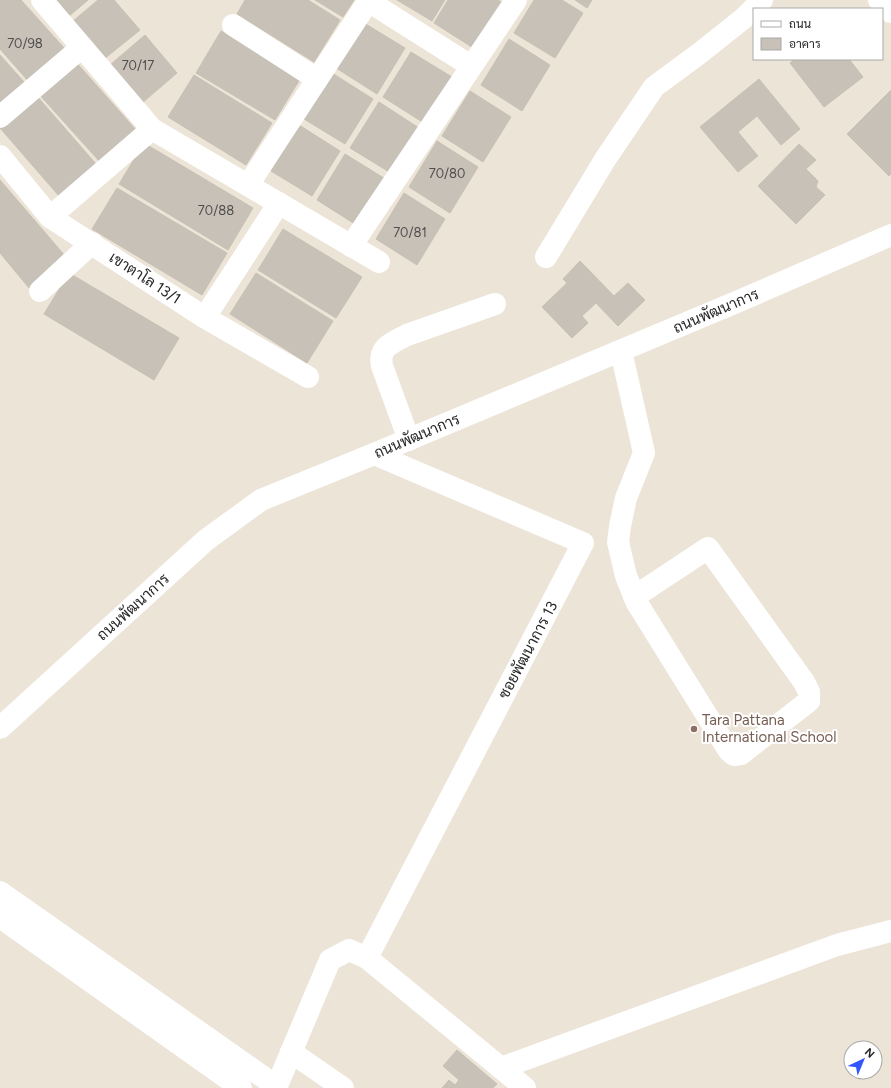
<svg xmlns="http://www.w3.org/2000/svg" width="891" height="1088" font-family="Figtree,Sarabun,sans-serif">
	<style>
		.building { fill: #c7c1b8; stroke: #c8c0b2 }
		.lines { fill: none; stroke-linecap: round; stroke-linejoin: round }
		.minor { stroke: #fff; stroke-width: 22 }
		.education-dot { fill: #8d6e63; stroke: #fff; stroke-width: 1.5 }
		.labels { text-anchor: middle; stroke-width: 4; stroke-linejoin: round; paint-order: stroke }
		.number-label { font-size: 13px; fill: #504e4c }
		.street-label { font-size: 15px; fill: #282828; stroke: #fff }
		.education-label { font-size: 15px; fill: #785e54; stroke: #fff; text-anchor: start }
	</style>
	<rect width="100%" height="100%" fill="#ede4d8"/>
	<g class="building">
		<path d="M0,0H21L65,49L29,82L0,49Z"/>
		<path d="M53,0H88L68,17Z"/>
		<path d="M98,0H114L140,30L104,59L72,22Z"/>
		<path d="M245,0H308L340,20L314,62L237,14Z"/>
		<path d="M315,0H354L343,17Z"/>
		<path d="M397,0H445L432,21Z"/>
		<path d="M448,0H498L503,3L475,49L434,23Z"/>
		<path d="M534,0H562L583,13L555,58L514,33Z"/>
		<path d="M575,0H592L587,8Z"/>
		<path d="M364,23L405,48L377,94L336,68Z"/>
		<path d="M221,31L300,79L275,120L196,73Z"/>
		<path d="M145,35L177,73L142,103L110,65Z"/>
		<path d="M509,39L550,65L522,111L481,85Z"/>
		<path d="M411,52L452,77L424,123L383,97Z"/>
		<path d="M0,55L25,83L0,105Z"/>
		<path d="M795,59H849L863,77L824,107L790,63Z"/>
		<path d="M75,61L136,130L100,162L38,93Z"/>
		<path d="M332,73L373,99L345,144L304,119Z"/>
		<path d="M194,75L272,123L246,165L168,117Z"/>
		<path d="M759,79L800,129L781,145L757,116L738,132L758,156L738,172L700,127Z"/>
		<path d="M891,90V174L889,176L847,134Z"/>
		<path d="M470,91L511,117L483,162L442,136Z"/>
		<path d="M36,95L96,164L59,196L0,128V126Z"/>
		<path d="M379,102L419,128L391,173L350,148Z"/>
		<path d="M299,125L340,151L312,196L271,171Z"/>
		<path d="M437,141L478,167L450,213L409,187Z"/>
		<path d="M144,143L253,208L228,250L119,184Z"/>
		<path d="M799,144L816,160L806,169L818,181L816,187L825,195L796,224L758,186Z"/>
		<path d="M345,154L387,180L358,226L317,200Z"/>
		<path d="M0,180L66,257L29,288L0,253Z"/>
		<path d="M117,188L227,253L202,295L92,229Z"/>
		<path d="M404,193L445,219L417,265L376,239Z"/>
		<path d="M283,229L362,277L336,318L258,270Z"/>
		<path d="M580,261L614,296L628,283L645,300L618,326L596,303L582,316L588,323L572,338L542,307L567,283L563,279Z"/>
		<path d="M69,273L179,338L154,380L44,314Z"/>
		<path d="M256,273L333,321L307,363L230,314Z"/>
		<path d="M457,1050L497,1084L493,1088H442L449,1080L455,1085L459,1080L443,1066Z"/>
	</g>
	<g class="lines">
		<g class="minor">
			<path d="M42,0L152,129L379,262"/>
			<path d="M879,0L891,12"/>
			<path d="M368,1L471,66"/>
			<path d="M233,25L317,79"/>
			<path d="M0,117L82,47"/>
			<path d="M0,156L50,217L204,317L308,377"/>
			<path d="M248,185L369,0"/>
			<path d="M50,217L152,129"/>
			<path d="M351,246L516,0"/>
			<path d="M546,257L606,158L654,87L700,53L744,18L762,0"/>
			<path d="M40,291L92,243"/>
			<path d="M205,317L279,203"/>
			<path d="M621,351L644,453L626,498L620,526L618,542L626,576L637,603L729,751L734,755L741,754L809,701V692L804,682L708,548L634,597"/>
			<path d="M409,440L382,366C378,347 392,343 407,335L495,304"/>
			<path d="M0,728L206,540L261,500L374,454L739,301L891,235"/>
			<path d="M0,892L276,1086"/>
			<path d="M0,917L241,1088"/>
			<path d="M367,958L583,543L374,454"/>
			<path d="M291,1052L343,1088"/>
			<path d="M501,1068L525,1088"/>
			<path d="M276,1088L330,960L349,950L367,958L501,1068L837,945L891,931"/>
		</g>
	</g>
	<circle class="education-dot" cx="694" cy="729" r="4"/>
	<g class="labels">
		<g class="number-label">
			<text x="25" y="48">70/98</text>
			<text x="138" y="70">70/17</text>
			<text x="447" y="178">70/80</text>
			<text x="216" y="215">70/88</text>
			<text x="410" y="237">70/81</text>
		</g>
		<g class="street-label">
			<text transform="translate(145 278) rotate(33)" y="5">เขาตาโล 13/1</text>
			<text transform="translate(716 311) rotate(-23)" y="5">ถนนพัฒนาการ</text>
			<text transform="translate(417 436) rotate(-23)" y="5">ถนนพัฒนาการ</text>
			<text transform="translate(133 607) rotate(-42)" y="5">ถนนพัฒนาการ</text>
			<text transform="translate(528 650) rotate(-62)" y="5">ซอยพัฒนาการ 13</text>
		</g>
		<g class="education-label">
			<text x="702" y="725">Tara Pattana<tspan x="702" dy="17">International School</tspan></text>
		</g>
	</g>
	<rect x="753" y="8" width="130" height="52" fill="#ffffff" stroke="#a9a9a9"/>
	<rect x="761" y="21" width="20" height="6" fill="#ffffff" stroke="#a9a9a9"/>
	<text x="789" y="28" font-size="12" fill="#282828">ถนน</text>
	<rect x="761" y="38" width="20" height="12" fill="#c7c1b8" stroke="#a9a9a9"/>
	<text x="789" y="48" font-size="12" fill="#282828">อาคาร</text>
	<g transform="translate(863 1060) rotate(44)"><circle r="19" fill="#ffffff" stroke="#a9a9a9"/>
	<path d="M0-3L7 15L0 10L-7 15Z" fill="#3357ff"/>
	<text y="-6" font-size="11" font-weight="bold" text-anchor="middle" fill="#282828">N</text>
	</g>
</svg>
